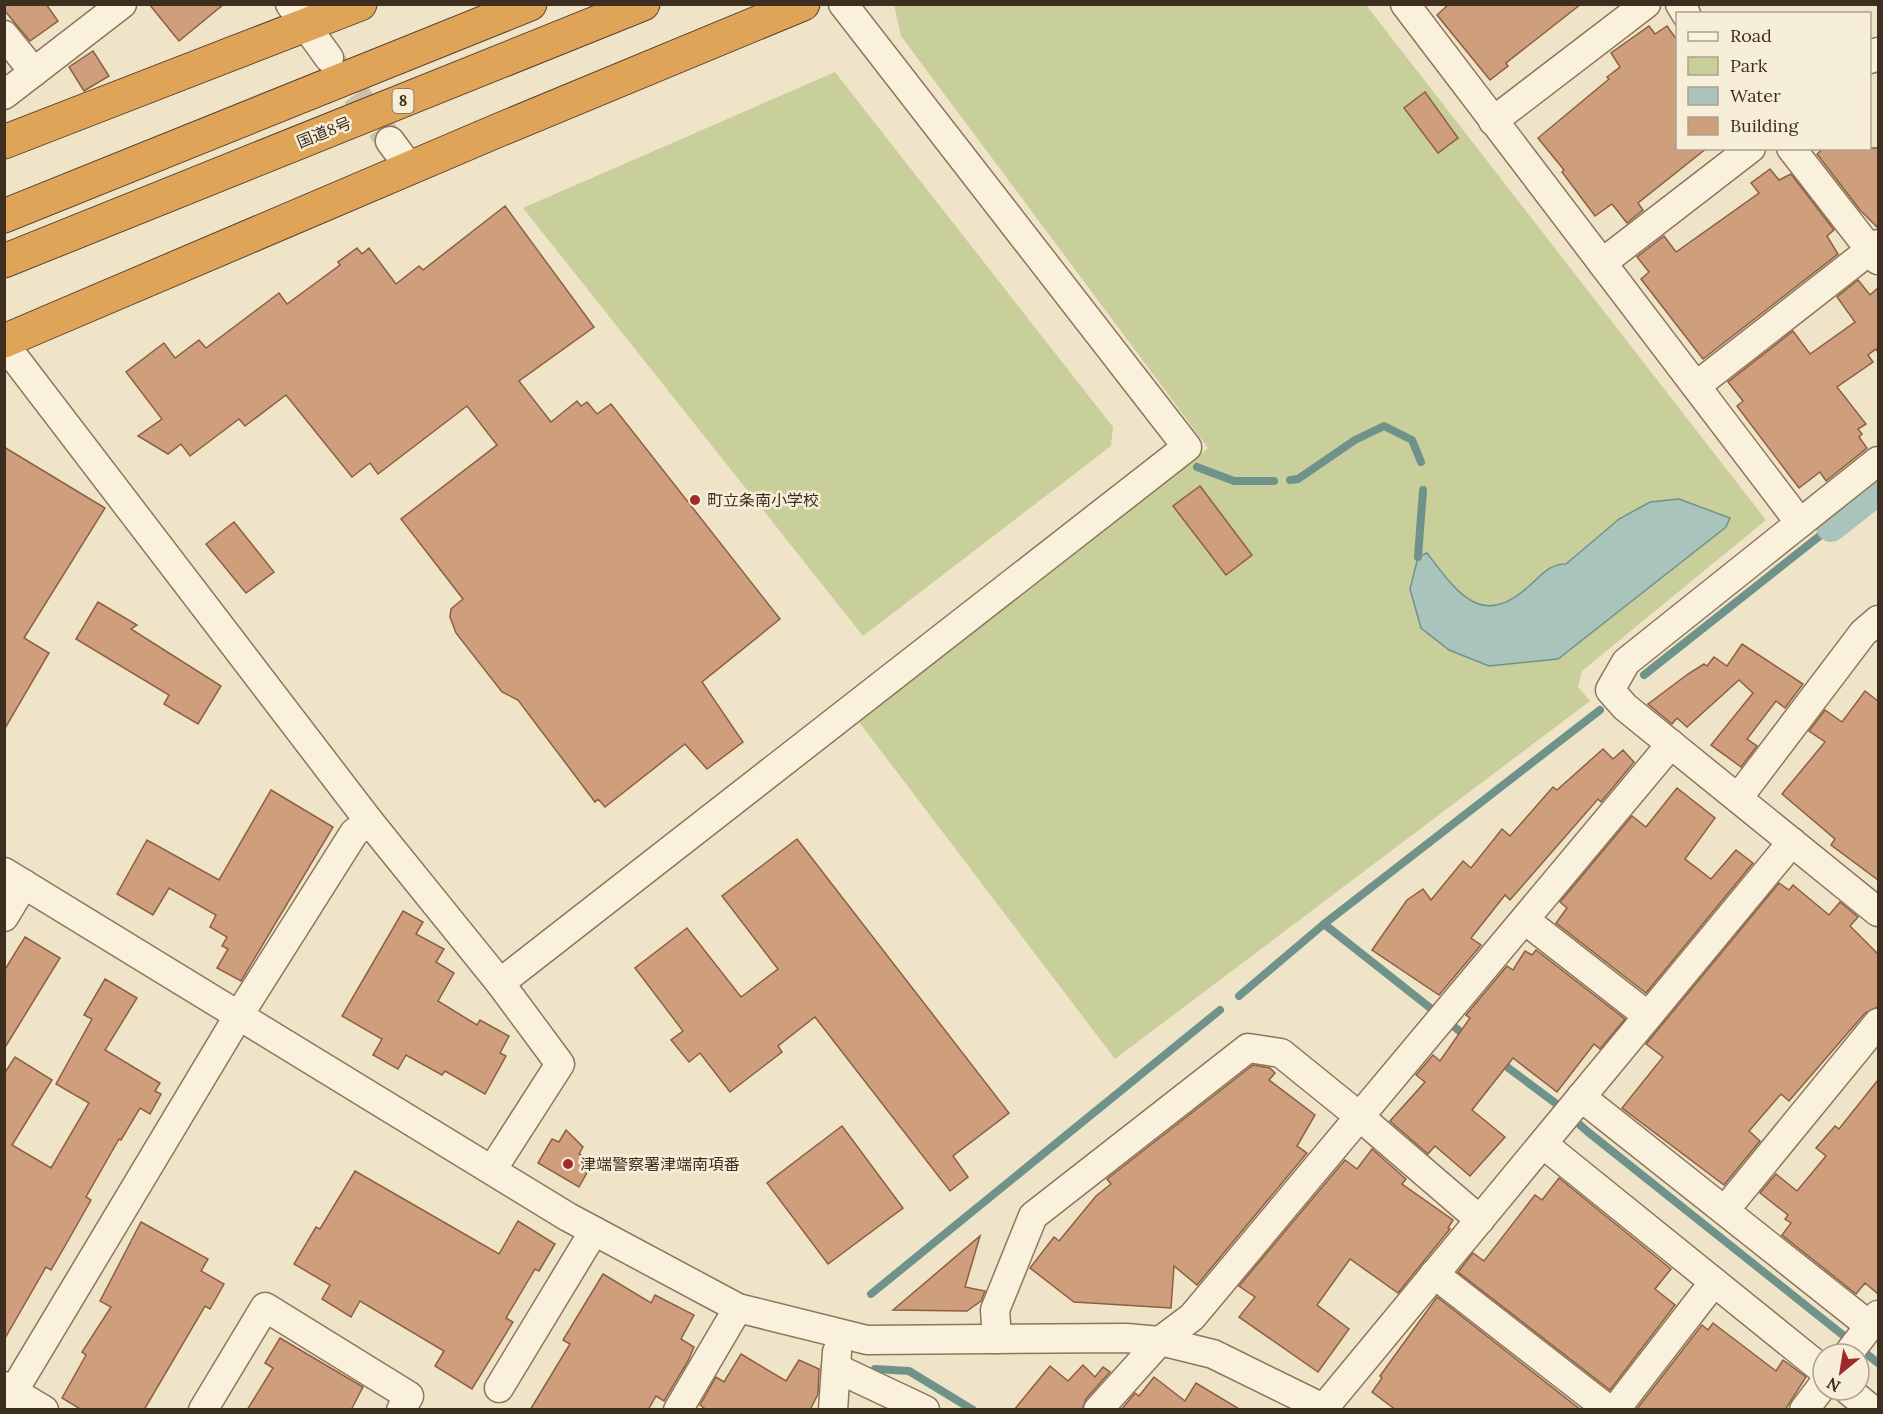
<svg xmlns="http://www.w3.org/2000/svg" width="1883" height="1414" font-family="Lora,'Noto Sans JP',serif">
	<style>
		.green { fill: #c9cf9b }
		.water { fill: #a9c4bc; stroke: #6f938a; stroke-width: 1.5 }
		.lines { fill: none; stroke-linecap: round; stroke-linejoin: round }
		.stream { stroke: #6f938a; stroke-width: 8 }
		.canal { stroke: #a9c4bc; stroke-width: 30 }
		.building { fill: #cf9f7d; stroke: #8d5f41; stroke-width: 1.5 }
		.minor-tunnel { stroke: #ccc0a6; stroke-width: 28; stroke-dasharray: 28 14; stroke-linecap: butt }
		.minor-casing { stroke: #8d765c; stroke-width: 31 }
		.highway-casing { stroke: #5b4430; stroke-width: 35 }
		.minor { stroke: #faf1dc; stroke-width: 28 }
		.highway { stroke: #e0a458; stroke-width: 33 }
		.poi-dot { fill: #9e2a2b; stroke: #f7eed8; stroke-width: 2 }
		.labels { text-anchor: middle; stroke-width: 5; stroke-linejoin: round; paint-order: stroke }
		.shield { fill: #f7eed8; stroke: #756857; stroke-width: 1.5 }
		.shield-label { font-size: 15px; font-weight: bold; fill: #3d2e20 }
		.street-label { font-size: 16px; fill: #3d2e20; stroke: #f7eed8 }
		.poi-label { font-size: 16px; fill: #3d2e20; stroke: #f7eed8; text-anchor: start }
	</style>
	<rect width="100%" height="100%" fill="#f0e4c8"/>
	<g class="green">
		<path d="M894,5H1366L1766,520L1582,671L1578,687L1590,701L1115,1059L859,722L1208,448L901,36Z"/>
		<path d="M835,72L1113,427L1111,446L863,636L523,208Z"/>
	</g>
	<path class="water" d="M1679,499L1730,518L1726,527L1558,659L1489,666L1449,650L1421,628L1410,589L1418,557L1427,553C1456,591 1481,630 1528,587C1541,576 1548,564 1566,564L1619,519L1650,502Z"/>
	<g class="lines">
		<g class="stream">
			<path d="M1197,467L1234,481H1274"/>
			<path d="M1290,480L1298,479L1355,440L1384,426L1412,440L1421,462"/>
			<path d="M1418,557L1423,490"/>
			<path d="M1644,675L1831,527"/>
			<path d="M1324,924L1467,1037"/>
			<path d="M1239,996L1324,924L1600,710"/>
			<path d="M1499,1061L1554,1102L1588,1132L1878,1363"/>
			<path d="M871,1294L1220,1010"/>
			<path d="M875,1369L909,1371L973,1410"/>
		</g>
		<path class="canal" d="M1831,527L1878,490"/>
	</g>
	<g class="building">
		<path d="M4,4H46L58,21L30,41L4,10Z"/>
		<path d="M149,4H224L179,41Z"/>
		<path d="M1449,4H1581L1506,63L1508,66L1490,80L1437,15Z"/>
		<path d="M1649,26L1655,34L1667,26L1677,40V148H1707L1638,203L1643,210L1627,223L1612,204L1595,216L1562,172L1564,170L1538,138L1609,79L1607,77L1620,67L1611,53Z"/>
		<path d="M93,51L109,76L84,91L69,67Z"/>
		<path d="M1425,92L1458,138L1438,153L1404,108Z"/>
		<path d="M1824,148H1878V228L1860,210L1817,154Z"/>
		<path d="M1770,169L1779,180L1791,174L1834,230L1827,236L1838,254L1703,359L1641,279L1649,272L1637,257L1664,236L1676,252L1759,193L1751,183Z"/>
		<path d="M505,206L594,327L519,381L551,422L577,401L581,406L587,402L597,414L611,404L780,619L702,682L743,742L707,769L685,744L605,807L598,799L595,802L518,700L502,692L456,633L450,617L451,609L463,599L401,519L497,445L467,406L378,474L370,463L352,477L286,395L245,426L239,419L190,456L181,444L168,454L138,436L162,419L126,372L164,343L175,358L199,340L206,348L279,293L287,304L340,265L338,262L357,248L362,254L369,248L396,284L419,266L423,270Z"/>
		<path d="M1858,280L1870,295L1878,288V353L1876,349L1868,355L1873,362L1837,387L1866,424L1858,429L1862,434L1859,437L1867,448L1826,481L1820,472L1799,488L1737,406L1743,401L1728,382L1793,331L1810,354L1855,322L1837,297Z"/>
		<path d="M4,447L105,508L24,638L49,653L4,730Z"/>
		<path d="M1200,486L1252,555L1226,575L1173,506Z"/>
		<path d="M234,522L274,572L246,593L206,544Z"/>
		<path d="M98,602L137,625L131,629L221,686L198,724L164,704L169,695L76,639Z"/>
		<path d="M1742,644L1803,684L1785,708L1776,701L1747,739L1757,746L1741,767L1711,745L1753,693L1739,680L1687,727L1677,718L1672,724L1648,704L1688,674L1704,664L1707,666L1714,657L1727,666Z"/>
		<path d="M1865,691L1878,701V880L1831,845L1835,839L1782,794L1825,742L1809,731L1825,710L1842,722Z"/>
		<path d="M1603,749L1613,759L1623,750L1634,762L1601,802L1598,799L1510,900L1505,895L1471,938L1481,945L1439,995L1372,950L1407,900L1423,889L1431,900L1463,861L1471,868L1502,829L1510,836L1553,787L1557,790Z"/>
		<path d="M1677,788L1715,818L1685,859L1711,879L1736,850L1753,863L1646,993L1556,923L1567,908L1560,902L1632,816L1646,827Z"/>
		<path d="M271,790L333,827L241,981L217,968L228,949L222,946L227,937L210,927L216,915L169,888L153,915L117,894L147,840L219,880Z"/>
		<path d="M797,839L1009,1113L953,1156L968,1177L950,1191L815,1017L778,1046L782,1052L730,1092L700,1053L689,1062L671,1040L683,1031L635,968L687,928L741,997L778,969L722,896Z"/>
		<path d="M1779,883L1789,890L1793,885L1829,915L1840,902L1858,917L1850,926L1878,954V1007L1865,1013L1789,1101L1781,1094L1749,1131L1760,1141L1724,1185L1622,1108L1663,1057L1646,1044Z"/>
		<path d="M403,911L423,922L416,934L444,949L436,962L454,973L438,1001L477,1025L480,1020L509,1036L500,1053L506,1056L485,1094L445,1071L442,1075L406,1055L398,1069L373,1055L382,1039L342,1016Z"/>
		<path d="M25,937L60,958L4,1049V971Z"/>
		<path d="M1536,950L1625,1019L1600,1049L1594,1044L1557,1092L1513,1058L1472,1110L1505,1137L1470,1176L1435,1146L1428,1154L1390,1121L1425,1082L1416,1075L1433,1055L1440,1061L1470,1018L1466,1015L1507,966L1513,970L1525,951L1532,955Z"/>
		<path d="M105,979L137,998L105,1050L160,1083L155,1091L161,1094L150,1114L140,1108L121,1140L119,1139L86,1197L91,1200L65,1246L51,1270L46,1267L4,1340V1074L15,1057L52,1080L12,1145L51,1168L89,1103L56,1084L92,1019L84,1015Z"/>
		<path d="M1253,1065L1270,1068L1275,1073L1269,1080L1315,1115L1297,1146L1307,1153L1197,1285L1174,1266L1171,1308L1074,1302L1030,1268L1054,1237L1059,1241L1096,1196L1111,1184L1107,1179Z"/>
		<path d="M1878,1080V1294L1865,1283L1856,1294L1782,1235L1791,1223L1785,1219L1788,1215L1760,1193L1776,1174L1797,1191L1826,1156L1816,1148L1835,1126L1839,1129Z"/>
		<path d="M842,1126L903,1208L828,1264L767,1183Z"/>
		<path d="M566,1130L583,1147L579,1154L593,1162L579,1187L538,1163L552,1139L559,1142Z"/>
		<path d="M1372,1149L1406,1179L1402,1184L1453,1220L1448,1228L1450,1229L1398,1293L1350,1259L1317,1305L1349,1329L1318,1372L1239,1317L1255,1297L1239,1286L1345,1160L1357,1169Z"/>
		<path d="M355,1171L499,1254L518,1221L555,1244L539,1271L535,1269L506,1318L513,1322L472,1389L435,1366L444,1351L360,1301L351,1317L322,1299L330,1285L294,1264L316,1227L320,1229Z"/>
		<path d="M1559,1178L1671,1269L1655,1289L1675,1305L1610,1390L1458,1272L1473,1253L1484,1261L1535,1195L1542,1200Z"/>
		<path d="M141,1222L208,1259L201,1271L224,1284L210,1309L205,1306L144,1410H82L62,1398L86,1355L82,1352L111,1307L100,1301Z"/>
		<path d="M980,1236L965,1287L985,1291L981,1301L967,1311L893,1310Z"/>
		<path d="M603,1274L651,1303L655,1295L694,1315L681,1339L694,1347L688,1361L664,1401L656,1396L648,1410H530L570,1344L563,1340Z"/>
		<path d="M1437,1297L1581,1410H1396L1372,1392L1382,1378L1380,1376Z"/>
		<path d="M1713,1323L1776,1371L1783,1360L1806,1377L1785,1410H1636L1702,1325L1708,1330Z"/>
		<path d="M280,1338L363,1387L351,1410H247L273,1368L265,1363Z"/>
		<path d="M741,1354L786,1381L799,1360L819,1369L818,1394L810,1410H707L700,1405L716,1377L724,1382Z"/>
		<path d="M1083,1365L1095,1377L1103,1367L1110,1372L1086,1399L1082,1410H1014L1050,1366L1068,1381Z"/>
		<path d="M1154,1377L1185,1401L1196,1383L1241,1410H1121L1135,1393L1139,1396Z"/>
	</g>
	<g class="lines">
		<path class="minor-tunnel" d="M331,60L390,141"/>
		<g class="minor-casing">
			<g id="minor">
				<path d="M290,4L329,58"/>
				<path d="M1405,4L1800,523L1878,461"/>
				<path d="M1680,4L1686,14"/>
				<path d="M4,35L34,72"/>
				<path d="M1870,59L1878,52"/>
				<path d="M4,95L122,4"/>
				<path d="M1493,121L1646,4"/>
				<path d="M390,141L410,168"/>
				<path d="M1791,148L1878,260"/>
				<path d="M1602,263L1751,148"/>
				<path d="M4,344L369,821L500,983L560,1064L492,1170"/>
				<path d="M1696,386L1878,244"/>
				<path d="M1800,523L1626,662L1610,690L1625,707L1878,912"/>
				<path d="M1738,798L1863,633L1878,620"/>
				<path d="M4,872L568,1217L738,1308L867,1340L1126,1338L1160,1341L1213,1354L1327,1410"/>
				<path d="M4,917L24,884"/>
				<path d="M1525,920L1648,1016"/>
				<path d="M500,983L1187,447L843,4"/>
				<path d="M1581,1097L1870,1326"/>
				<path d="M1543,1144L1823,1370"/>
				<path d="M1725,1210L1878,1023"/>
				<path d="M1434,1274L1609,1410"/>
				<path d="M997,1339L995,1310L1033,1216L1248,1048L1281,1053L1360,1117L1480,1220"/>
				<path d="M1848,1354L1878,1315"/>
				<path d="M836,1368L925,1410"/>
				<path d="M4,1386L44,1410"/>
				<path d="M499,1388L594,1231"/>
				<path d="M1848,1390L1872,1410"/>
				<path d="M4,1407L239,1015L354,833L369,821"/>
				<path d="M1324,1408L1792,842"/>
				<path d="M203,1410L265,1307L409,1396L401,1410"/>
				<path d="M678,1410L738,1308"/>
				<path d="M833,1410L837,1352"/>
				<path d="M1098,1410L1160,1341L1192,1317L1671,744"/>
				<path d="M1615,1410L1714,1282"/>
				<path d="M1804,1410L1823,1385"/>
			</g>
		</g>
		<g class="highway-casing">
			<g id="highway">
				<path d="M4,142L360,4"/>
				<path d="M4,216L530,4"/>
				<path d="M4,261L643,4"/>
				<path d="M4,341L499,130L803,4"/>
			</g>
		</g>
		<use href="#minor" class="minor"/>
		<use href="#highway" class="highway"/>
	</g>
	<g class="poi-dot">
		<circle cx="695" cy="500" r="6"/>
		<circle cx="568" cy="1164" r="6"/>
	</g>
	<g class="labels">
		<rect class="shield" x="392.5" y="89" width="21" height="24" rx="4.5"/>
		<g class="shield-label">
			<text x="403" y="106">8</text>
		</g>
		<g class="street-label">
			<text transform="translate(324 132) rotate(-22)" y="6">国道8号</text>
		</g>
		<g class="poi-label">
			<text x="707" y="506">町立条南小学校</text>
			<text x="580" y="1170">津端警察署津端南項番</text>
		</g>
	</g>
	<rect width="1883" height="1414" fill="none" stroke="#3d2e20" stroke-width="12"/>
	<rect x="1676" y="12" width="195" height="138" fill="#f7eed8" stroke="#ada18e" stroke-width="1.5"/>
	<rect x="1688" y="32" width="30" height="9" fill="#faf1dc" stroke="#ada18e" stroke-width="1.5"/>
	<text x="1730" y="42" font-size="18" fill="#3d2e20">Road</text>
	<rect x="1688" y="57" width="30" height="18" fill="#c9cf9b" stroke="#ada18e" stroke-width="1.5"/>
	<text x="1730" y="72" font-size="18" fill="#3d2e20">Park</text>
	<rect x="1688" y="87" width="30" height="18" fill="#a9c4bc" stroke="#ada18e" stroke-width="1.5"/>
	<text x="1730" y="102" font-size="18" fill="#3d2e20">Water</text>
	<rect x="1688" y="117" width="30" height="18" fill="#cf9f7d" stroke="#ada18e" stroke-width="1.5"/>
	<text x="1730" y="132" font-size="18" fill="#3d2e20">Building</text>
	<g transform="translate(1841 1372) rotate(210)"><circle r="28" fill="#f7eed8" stroke="#ada18e" stroke-width="1.5"/>
	<path d="M0-4.5L10 22L0 15L-10 22Z" fill="#9e2a2b"/>
	<text y="-9" font-size="16" font-weight="bold" text-anchor="middle" fill="#3d2e20">N</text>
	</g>
</svg>
